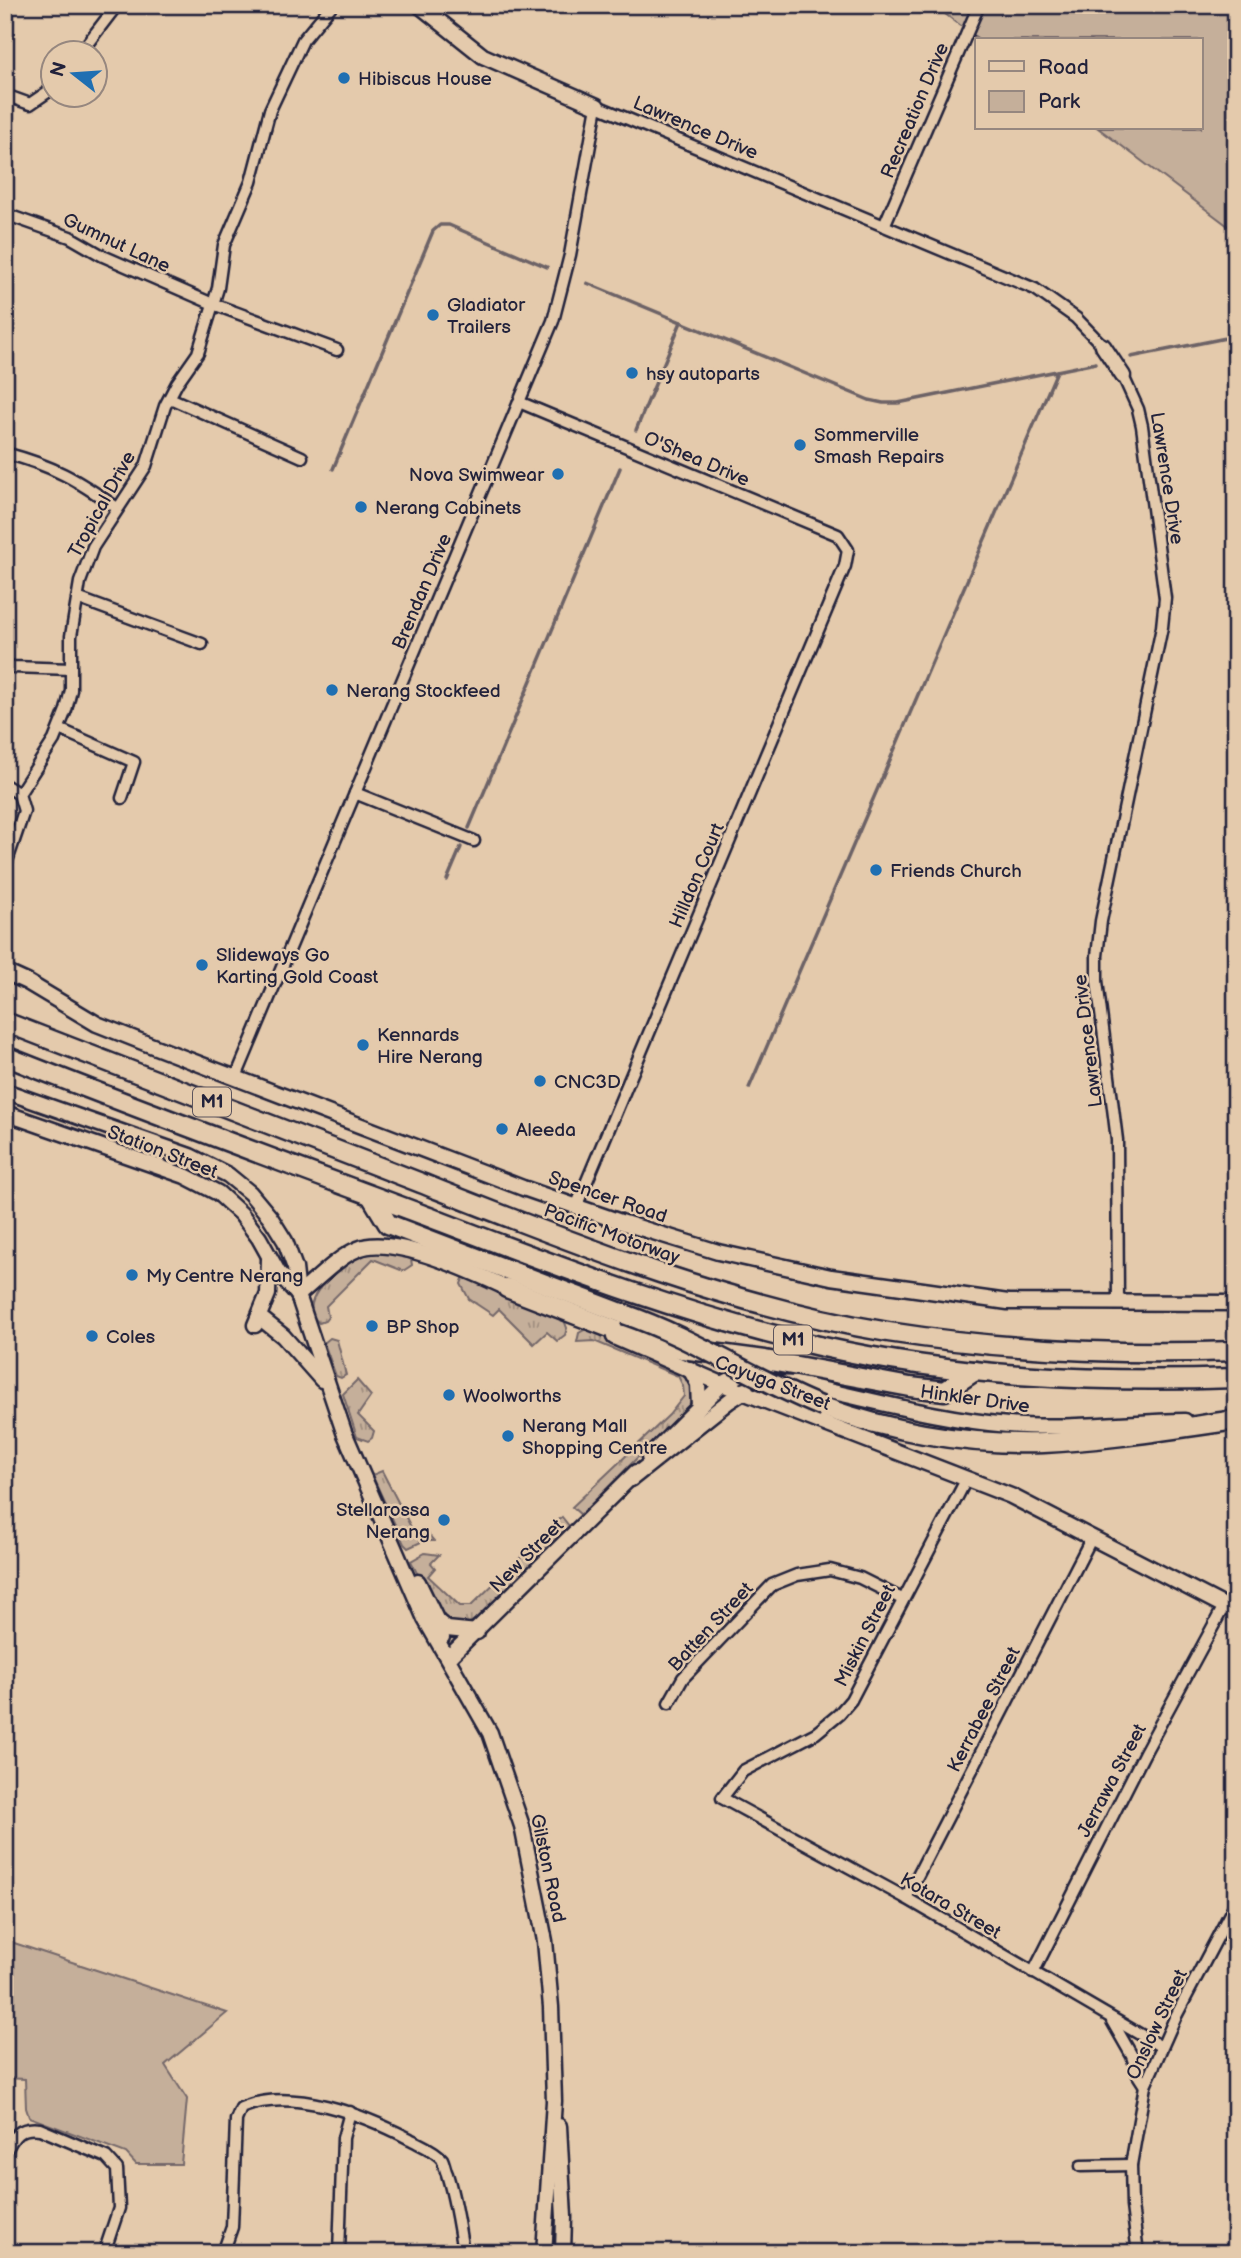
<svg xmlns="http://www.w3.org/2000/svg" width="1241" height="2258" font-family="'Balsamiq Sans',sans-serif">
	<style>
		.grass { fill: url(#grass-tufts); stroke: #74686a; stroke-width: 2 }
		.park { fill: #c5af9a; stroke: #74686a; stroke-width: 2 }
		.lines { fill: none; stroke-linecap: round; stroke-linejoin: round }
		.stream { stroke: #6c6266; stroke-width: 3.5 }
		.street-casing { stroke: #22223b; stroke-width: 15 }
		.secondary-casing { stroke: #22223b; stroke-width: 19 }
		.highway-casing { stroke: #22223b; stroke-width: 23 }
		.street { stroke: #e4caac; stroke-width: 10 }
		.secondary { stroke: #e4caac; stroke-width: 14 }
		.highway { stroke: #e4caac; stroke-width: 18 }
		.highway-bridge-casing { stroke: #22223b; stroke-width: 23; stroke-linecap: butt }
		.highway-bridge { stroke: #e4caac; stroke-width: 18 }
		.poi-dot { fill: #1f6fb2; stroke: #e4caac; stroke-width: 2.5 }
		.labels { text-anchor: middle; stroke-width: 5; stroke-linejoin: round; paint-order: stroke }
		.shield { fill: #e4caac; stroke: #5c545d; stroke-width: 2 }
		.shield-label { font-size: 18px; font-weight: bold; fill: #22223b }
		.poi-label { font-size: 19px; fill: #22223b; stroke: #e4caac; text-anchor: start }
		.street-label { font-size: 19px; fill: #22223b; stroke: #e4caac }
	</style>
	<defs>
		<pattern id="grass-tufts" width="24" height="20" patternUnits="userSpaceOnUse" patternTransform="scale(1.75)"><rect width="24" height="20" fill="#c5af9a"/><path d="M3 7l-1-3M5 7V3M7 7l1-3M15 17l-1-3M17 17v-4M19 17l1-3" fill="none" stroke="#a08e7f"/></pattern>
	</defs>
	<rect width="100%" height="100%" fill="#e4caac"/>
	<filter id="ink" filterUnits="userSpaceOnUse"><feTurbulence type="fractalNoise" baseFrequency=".0143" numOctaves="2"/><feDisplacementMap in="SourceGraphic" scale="14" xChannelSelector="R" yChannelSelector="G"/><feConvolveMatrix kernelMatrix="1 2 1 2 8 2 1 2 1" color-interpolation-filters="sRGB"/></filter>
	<g filter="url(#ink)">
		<g class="grass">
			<path d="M386,1251L411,1259L412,1265L403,1271L373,1259L326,1306L328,1317L325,1321L319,1323C296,1303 332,1273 349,1262C360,1255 373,1253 386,1251Z"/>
			<path d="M464,1276L564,1320L567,1328L565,1335L557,1341L547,1332L534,1344L499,1309L493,1315L469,1299L461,1284Z"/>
			<path d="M586,1329L682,1371L690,1377L692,1384L690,1404L581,1515L572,1507L669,1415L684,1396L683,1386L678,1376L594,1341L577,1342L579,1333Z"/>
			<path d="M330,1338L337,1340L346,1375L341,1378L336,1376L324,1343Z"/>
			<path d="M357,1380L371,1396L358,1415L374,1431L372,1438L368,1441L357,1437L343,1394Z"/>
			<path d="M382,1471L413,1531L428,1534L434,1541H423L408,1548L404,1544L372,1475Z"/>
			<path d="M562,1517L569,1526L477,1618L468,1624L453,1625L435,1610L411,1561L425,1553L439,1555L431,1563L435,1568L428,1576L460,1606H471Z"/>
		</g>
		<g class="park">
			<path d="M933,5H1236V232L1098,128H1201V40H980Z"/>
			<path d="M5,1940L227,2013L165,2065L187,2099L181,2164H136L126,2153L29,2117L26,2108L25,2079L5,2078Z"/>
		</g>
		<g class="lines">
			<g class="stream">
				<path d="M587,283L869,400L883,403H898L1096,363"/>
				<path d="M1131,357L1236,336"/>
				<path d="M636,430L681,322"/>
				<path d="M333,469L433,231L440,225H449L547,267"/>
				<path d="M469,828L620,468"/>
				<path d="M447,880L461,847"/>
				<path d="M749,1088L1057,371"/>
			</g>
			<g class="street-casing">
				<g id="street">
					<path d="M81,52L117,5"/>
					<path d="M5,95L30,104L52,89"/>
					<path d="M5,214L70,237L103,256L213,304L337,350"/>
					<path d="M884,226L979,5"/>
					<path d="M170,398L302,457"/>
					<path d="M519,402L838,535L848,550L845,566L576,1207"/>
					<path d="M5,453C54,466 76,479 117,508"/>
					<path d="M77,598L202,644"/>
					<path d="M5,664L13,667L71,669"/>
					<path d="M59,729L134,762L122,798"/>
					<path d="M5,785L19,794"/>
					<path d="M355,793L474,841"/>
					<path d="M19,794L54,740L66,710L71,690V636L80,582L93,547L146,466L165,406L177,383L198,353L218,288L224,245L251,182L270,110L303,40L332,5"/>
					<path d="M5,867L24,811L19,794"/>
					<path d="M236,1077L553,321L570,255L597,106L1035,289L1076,318L1103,346"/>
					<path d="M1118,1303L1117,1140L1097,981V956L1101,921L1162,627L1165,598L1142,426L1138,409L1123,376"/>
					<path d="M967,1478L851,1700L839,1714L816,1733L743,1771L722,1798L906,1898L1160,2046"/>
					<path d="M669,1703L683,1678L772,1585L797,1575L830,1570L860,1578L902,1599"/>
					<path d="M906,1898L1092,1537"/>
					<path d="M1033,1973L1144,1754L1224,1606"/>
					<path d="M1112,2021L1132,2056L1138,2075L1145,2086"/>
					<path d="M5,2154C12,2136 20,2126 40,2129L106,2157L117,2169L119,2208L104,2253"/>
					<path d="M1081,2166L1131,2165"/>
					<path d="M223,2253L232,2227L236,2120L241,2108C291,2086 364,2115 410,2139C419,2144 435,2150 442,2159C444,2163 445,2170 447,2174C455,2200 459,2225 463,2253"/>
					<path d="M339,2253L343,2138L350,2112"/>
					<path d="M1138,2253L1132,2206L1131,2165L1145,2086L1175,2018L1236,1902"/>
				</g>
			</g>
			<g class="secondary-casing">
				<g id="secondary">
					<path d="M419,5L483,56L597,106"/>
					<path d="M1103,346L1123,376"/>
					<path d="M5,972L27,982L97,1024L145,1043L523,1188L621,1222L718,1252L831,1277L1008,1302L1236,1303"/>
					<path d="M5,1091L190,1156L228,1175L250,1193L270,1217L285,1241L295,1268L298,1295L344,1432L425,1619L490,1733L522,1826L545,1941L551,2007L554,2101L544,2253"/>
					<path d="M5,1113L185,1176L218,1193L241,1214L259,1238L278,1272L298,1295"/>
					<path d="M298,1295C315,1281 338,1257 358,1249C393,1233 482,1276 516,1292"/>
					<path d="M263,1320L283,1336L322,1380"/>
					<path d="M255,1325L268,1294L269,1259"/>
					<path d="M614,1337L722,1384L1011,1496L1236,1612"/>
					<path d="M690,1369L698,1384L699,1406"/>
					<path d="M773,1383L796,1384C866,1398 936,1419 1008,1425C1067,1430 1126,1422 1185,1421"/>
					<path d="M649,1457L722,1384L740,1375L754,1373"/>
					<path d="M631,1479L729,1401L746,1390"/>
					<path d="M418,1582L437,1621L442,1637"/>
					<path d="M437,1621L447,1629L477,1632"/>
					<path d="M448,1658L636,1472"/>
					<path d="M559,2126L564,2217L563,2253"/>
				</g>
			</g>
			<g class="highway-casing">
				<g id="highway">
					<path d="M5,1022C144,1076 283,1129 421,1183C573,1243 726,1305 888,1332C1003,1350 1119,1355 1236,1351"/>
					<path d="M5,1056C143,1111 282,1162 421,1214C552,1264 682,1315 819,1346C956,1377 1096,1383 1236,1378"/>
					<path d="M371,1196L388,1224L624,1314"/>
					<path d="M507,1288L623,1333L682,1349L765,1360L910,1387L945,1391L975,1371"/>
					<path d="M823,1407C893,1432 970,1445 1044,1443C1108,1440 1172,1429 1236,1420"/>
				</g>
			</g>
			<use href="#street" class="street"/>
			<use href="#secondary" class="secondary"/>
			<use href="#highway" class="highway"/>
			<g class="highway-bridge-casing">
				<path id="highway-bridge" d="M624,1314C694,1338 755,1380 823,1407"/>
			</g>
			<use href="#highway-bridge" class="highway-bridge"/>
		</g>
	</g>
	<g class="poi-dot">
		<circle cx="344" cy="78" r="7"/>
		<circle cx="433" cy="315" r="7"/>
		<circle cx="632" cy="373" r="7"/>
		<circle cx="800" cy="445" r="7"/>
		<circle cx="558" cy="474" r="7"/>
		<circle cx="361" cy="507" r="7"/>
		<circle cx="332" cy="690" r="7"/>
		<circle cx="876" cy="870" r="7"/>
		<circle cx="202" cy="965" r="7"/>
		<circle cx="363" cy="1045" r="7"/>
		<circle cx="540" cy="1081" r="7"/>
		<circle cx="502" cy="1129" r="7"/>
		<circle cx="132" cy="1275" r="7"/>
		<circle cx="372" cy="1326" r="7"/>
		<circle cx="92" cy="1336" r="7"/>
		<circle cx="449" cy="1395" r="7"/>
		<circle cx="508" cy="1436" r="7"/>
		<circle cx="444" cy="1520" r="7"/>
	</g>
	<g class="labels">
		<g class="shield">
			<rect x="193" y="1087.5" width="38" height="29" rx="5"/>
			<rect x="774" y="1325.5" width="38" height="29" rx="5"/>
		</g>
		<g class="shield-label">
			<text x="212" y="1108">M1</text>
			<text x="793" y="1346">M1</text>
		</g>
		<g class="poi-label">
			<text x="358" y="85">Hibiscus House</text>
			<text x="447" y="311">Gladiator<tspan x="447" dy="22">Trailers</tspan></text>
			<text x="646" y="380">hsy autoparts</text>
			<text x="814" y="441">Sommerville<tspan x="814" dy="22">Smash Repairs</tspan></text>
			<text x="544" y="481" text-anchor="end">Nova Swimwear</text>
			<text x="375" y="514">Nerang Cabinets</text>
			<text x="346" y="697">Nerang Stockfeed</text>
			<text x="890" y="877">Friends Church</text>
			<text x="216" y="961">Slideways Go<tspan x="216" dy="22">Karting Gold Coast</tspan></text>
			<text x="377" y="1041">Kennards<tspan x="377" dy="22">Hire Nerang</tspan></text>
			<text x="554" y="1088">CNC3D</text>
			<text x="516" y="1136">Aleeda</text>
			<text x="146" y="1282">My Centre Nerang</text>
			<text x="386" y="1333">BP Shop</text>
			<text x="106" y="1343">Coles</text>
			<text x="463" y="1402">Woolworths</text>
			<text x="522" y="1432">Nerang Mall<tspan x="522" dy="22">Shopping Centre</tspan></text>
			<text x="430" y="1516" text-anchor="end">Stellarossa<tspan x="430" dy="22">Nerang</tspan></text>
		</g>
		<g class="street-label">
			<text transform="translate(914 110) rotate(-67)" y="7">Recreation Drive</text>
			<text transform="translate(696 127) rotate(23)" y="7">Lawrence Drive</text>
			<text transform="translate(117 242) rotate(25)" y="7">Gumnut Lane</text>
			<text transform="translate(697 458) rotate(23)" y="7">O'Shea Drive</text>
			<text transform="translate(1168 478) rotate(81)" y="7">Lawrence Drive</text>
			<text transform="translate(101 504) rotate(-61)" y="7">Tropical Drive</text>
			<text transform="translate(421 591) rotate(-67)" y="7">Brendan Drive</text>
			<text transform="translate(696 875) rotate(-67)" y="7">Hilldon Court</text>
			<text transform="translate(1087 1041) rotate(-97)" y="7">Lawrence Drive</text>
			<text transform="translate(163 1151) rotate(21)" y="7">Station Street</text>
			<text transform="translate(608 1196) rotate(19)" y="7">Spencer Road</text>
			<text transform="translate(612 1233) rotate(20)" y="7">Pacific Motorway</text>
			<text transform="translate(773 1382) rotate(21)" y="7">Cayuga Street</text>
			<text transform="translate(975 1398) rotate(8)" y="7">Hinkler Drive</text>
			<text transform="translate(526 1555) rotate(-45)" y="7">New Street</text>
			<text transform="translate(710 1626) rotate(-47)" y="7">Batten Street</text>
			<text transform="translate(864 1635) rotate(-63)" y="7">Miskin Street</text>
			<text transform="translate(983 1709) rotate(-63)" y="7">Kerrabee Street</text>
			<text transform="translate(1111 1780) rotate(-62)" y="7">Jerrawa Street</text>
			<text transform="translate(549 1868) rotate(78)" y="7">Gilston Road</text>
			<text transform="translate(951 1905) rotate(30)" y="7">Kotara Street</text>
			<text transform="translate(1156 2024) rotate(-65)" y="7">Onslow Street</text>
		</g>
	</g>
	<rect width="1241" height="2258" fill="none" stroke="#e4caac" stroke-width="28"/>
	<rect x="14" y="14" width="1213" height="2230" fill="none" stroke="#22223b" stroke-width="2.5" filter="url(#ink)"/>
	<rect x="975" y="38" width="228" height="91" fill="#e4caac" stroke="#96877f" stroke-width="2"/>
	<rect x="989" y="61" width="35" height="10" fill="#e4caac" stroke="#96877f" stroke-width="2"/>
	<text x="1038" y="74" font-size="21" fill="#22223b">Road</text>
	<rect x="989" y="91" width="35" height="21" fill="#c5af9a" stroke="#96877f" stroke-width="2"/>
	<text x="1038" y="108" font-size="21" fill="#22223b">Park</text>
	<g transform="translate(74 74) rotate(287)"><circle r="33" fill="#e4caac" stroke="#96877f" stroke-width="2"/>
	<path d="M0-5L12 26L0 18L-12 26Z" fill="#1f6fb2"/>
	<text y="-10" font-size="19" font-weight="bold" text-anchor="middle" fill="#22223b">N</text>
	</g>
</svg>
